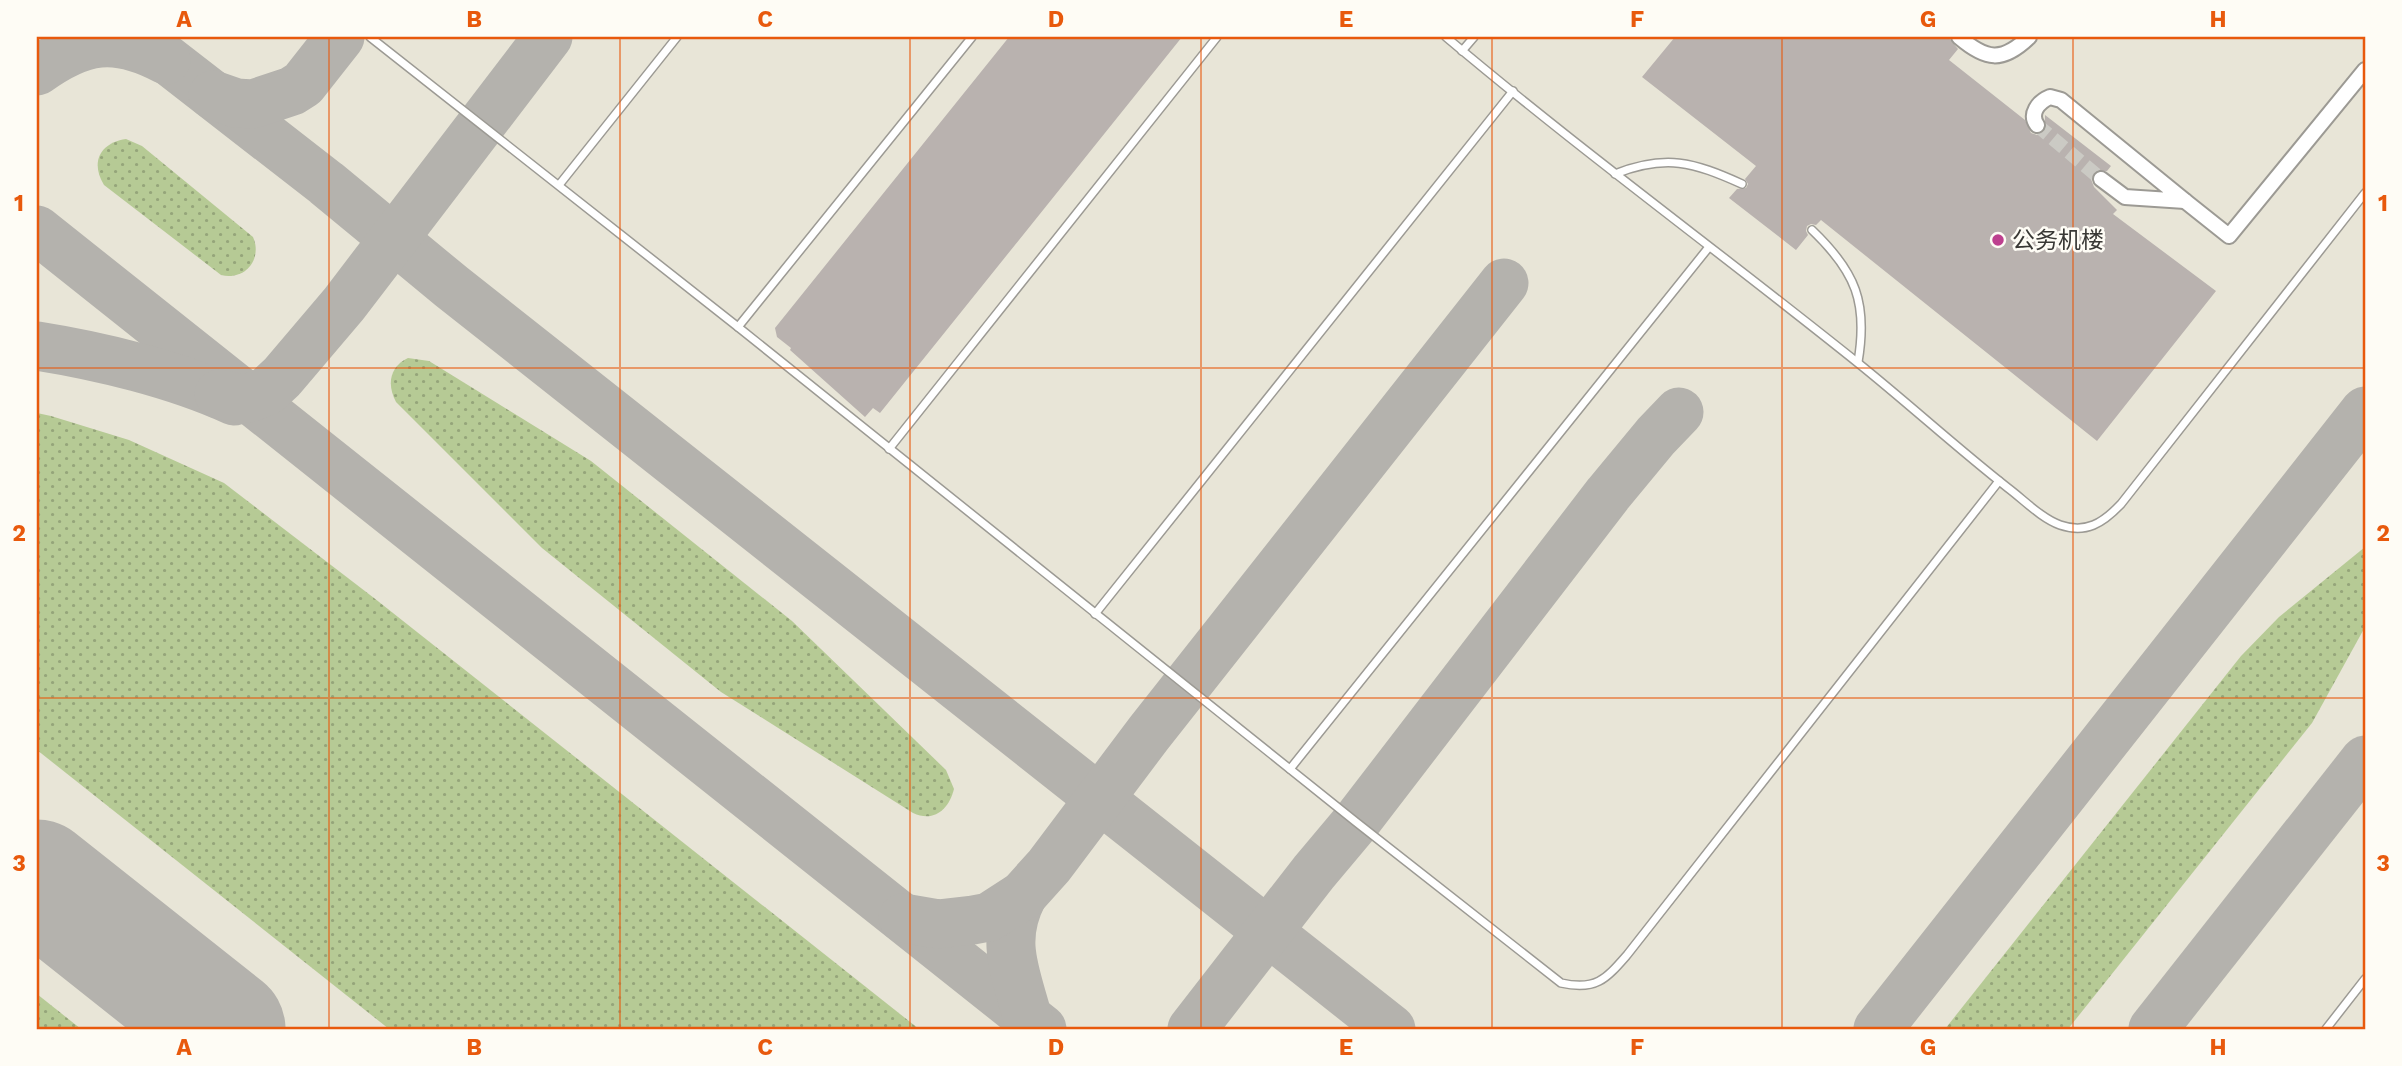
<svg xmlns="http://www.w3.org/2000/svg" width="2402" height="1066" font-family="'Work Sans','Noto Sans SC',sans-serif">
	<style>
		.built { fill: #e8e5d7 }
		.grass { fill: url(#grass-dots) }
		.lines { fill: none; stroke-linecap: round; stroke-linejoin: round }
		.taxiway { stroke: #b4b2ad; stroke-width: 49 }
		.runway { stroke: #b4b2ad; stroke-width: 121 }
		.building { fill: #b9b2af }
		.street-tunnel { stroke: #cbcac4; stroke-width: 14; stroke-dasharray: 14 7; stroke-linecap: butt }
		.lane-casing { stroke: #9c9a94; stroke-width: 10 }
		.street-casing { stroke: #9c9a94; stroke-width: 18 }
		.lane { stroke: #fff; stroke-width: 7 }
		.street { stroke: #fff; stroke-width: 14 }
		.grid { fill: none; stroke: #e8590c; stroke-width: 2; stroke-opacity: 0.55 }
		.poi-dot { fill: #bd408f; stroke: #fefcf5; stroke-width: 2.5 }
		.labels { text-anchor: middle; stroke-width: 5; stroke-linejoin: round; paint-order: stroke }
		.poi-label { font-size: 23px; fill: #393835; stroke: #fefcf5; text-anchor: start }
		.neatline { fill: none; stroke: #e8590c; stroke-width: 2.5 }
		.grid-label { font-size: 23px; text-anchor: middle; font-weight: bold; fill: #e8590c }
	</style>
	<defs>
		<pattern id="grass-dots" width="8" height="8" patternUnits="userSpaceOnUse" patternTransform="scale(1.75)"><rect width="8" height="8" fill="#b6ca95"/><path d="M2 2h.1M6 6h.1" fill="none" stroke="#95a57a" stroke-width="1.8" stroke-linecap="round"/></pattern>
	</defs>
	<rect width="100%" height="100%" fill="#f0efe8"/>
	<rect class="built" x="37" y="37" width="2328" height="992"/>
	<g class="grass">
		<path d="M126,139L142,146L253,237C263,260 244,281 221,275L104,185C90,162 100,143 126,139Z"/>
		<path d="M408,358L429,361L591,461L792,621L946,770L954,789C949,809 934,823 913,813L721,692L542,548L396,402C387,385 389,367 408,358Z"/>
		<path d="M37,413L51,416L129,440L224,483L374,598L919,1029H389L37,750Z"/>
		<path d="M2365,547V627L2312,723L2068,1029H1945L2241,656L2279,617Z"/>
		<path d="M37,994L81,1029H37Z"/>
	</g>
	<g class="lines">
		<g class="taxiway">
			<path d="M138,37L326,183L452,287L1391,1029"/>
			<path d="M37,71C83,38 115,33 166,60"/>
			<path d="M213,95L236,103L253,104L292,91L303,84L340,37"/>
			<path d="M37,230L1042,1029"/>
			<path d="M37,346C100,356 175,374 234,401"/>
			<path d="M219,394L238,398H249L267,391L282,377L344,304L548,37"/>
			<path d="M1023,895C999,941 1016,973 1028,1019"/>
			<path d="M903,918L938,924L973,920L989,917L1023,895L1049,866L1149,733L1504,283"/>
			<path d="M1192,1029L1314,872L1356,822L1608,494L1656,436L1679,412"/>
			<path d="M1878,1029L2365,411"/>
			<path d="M2153,1029L2365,760"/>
		</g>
		<path class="runway" d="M37,880L225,1029"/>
	</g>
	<g class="building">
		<path d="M1009,37H1182L880,413L873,408L865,417L790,350L791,348L777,337L775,328Z"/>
		<path d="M1675,37H1948L1958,49L1949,60L2025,120L2031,133L2037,135L2045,131V115L2111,166L2107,171H2097L2091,179L2094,187L2117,210L2113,214L2216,291L2097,441L1821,220L1816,225L1811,224L1807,226L1806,231L1808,235L1796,250L1729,198L1737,189L1746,188L1748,184L1745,179L1756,166L1642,77Z"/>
	</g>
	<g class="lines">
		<path class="street-tunnel" d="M2037,125L2101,179"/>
		<g class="lane-casing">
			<g id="lane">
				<path d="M370,37L738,327L1356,822L1561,983C1596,991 1606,979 1627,955L1999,481"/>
				<path d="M1446,37C1580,150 1721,253 1858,363C1909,404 1957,448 2008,488C2024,500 2041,518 2060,525C2086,534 2103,523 2121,504L2365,193"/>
				<path d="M1462,51L1474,37"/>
				<path d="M1615,174C1666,154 1693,162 1742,184"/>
				<path d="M559,185L677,37"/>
				<path d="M1812,230C1856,272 1868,303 1858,362"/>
				<path d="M738,327L972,37"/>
				<path d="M889,449L1217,37"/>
				<path d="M1095,614L1513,91"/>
				<path d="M1290,769L1709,247"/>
				<path d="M2326,1029L2365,979"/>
			</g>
		</g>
		<g class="street-casing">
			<g id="street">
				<path d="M1959,37C1986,60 2002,63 2029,37"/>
				<path d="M2037,125C2029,114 2038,102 2050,97L2061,100L2185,201L2125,197L2101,179"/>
				<path d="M2185,201L2229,236L2365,70"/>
			</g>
		</g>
		<use href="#lane" class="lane"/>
		<use href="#street" class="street"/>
	</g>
	<path class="grid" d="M329,37V1029M620,37V1029M910,37V1029M1201,37V1029M1492,37V1029M1782,37V1029M2073,37V1029M37,368H2365M37,698H2365"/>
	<circle class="poi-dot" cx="1998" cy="240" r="7"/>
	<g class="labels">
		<g class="poi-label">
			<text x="2012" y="248">公务机楼</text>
		</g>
	</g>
	<rect width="2402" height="1066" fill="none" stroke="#fefcf5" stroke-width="77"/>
	<rect x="38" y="38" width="2326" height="990" class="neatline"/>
	<g class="grid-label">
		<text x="184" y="27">A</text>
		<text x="474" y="27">B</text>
		<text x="765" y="27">C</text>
		<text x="1056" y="27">D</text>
		<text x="1346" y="27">E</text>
		<text x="1637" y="27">F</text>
		<text x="1928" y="27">G</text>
		<text x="2218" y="27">H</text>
		<text x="19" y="211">1</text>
		<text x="2383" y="211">1</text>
		<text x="19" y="541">2</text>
		<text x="2383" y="541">2</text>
		<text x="19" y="871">3</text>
		<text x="2383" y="871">3</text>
		<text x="184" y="1055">A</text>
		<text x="474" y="1055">B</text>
		<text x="765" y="1055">C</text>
		<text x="1056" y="1055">D</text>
		<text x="1346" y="1055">E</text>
		<text x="1637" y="1055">F</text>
		<text x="1928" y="1055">G</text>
		<text x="2218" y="1055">H</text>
	</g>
</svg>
